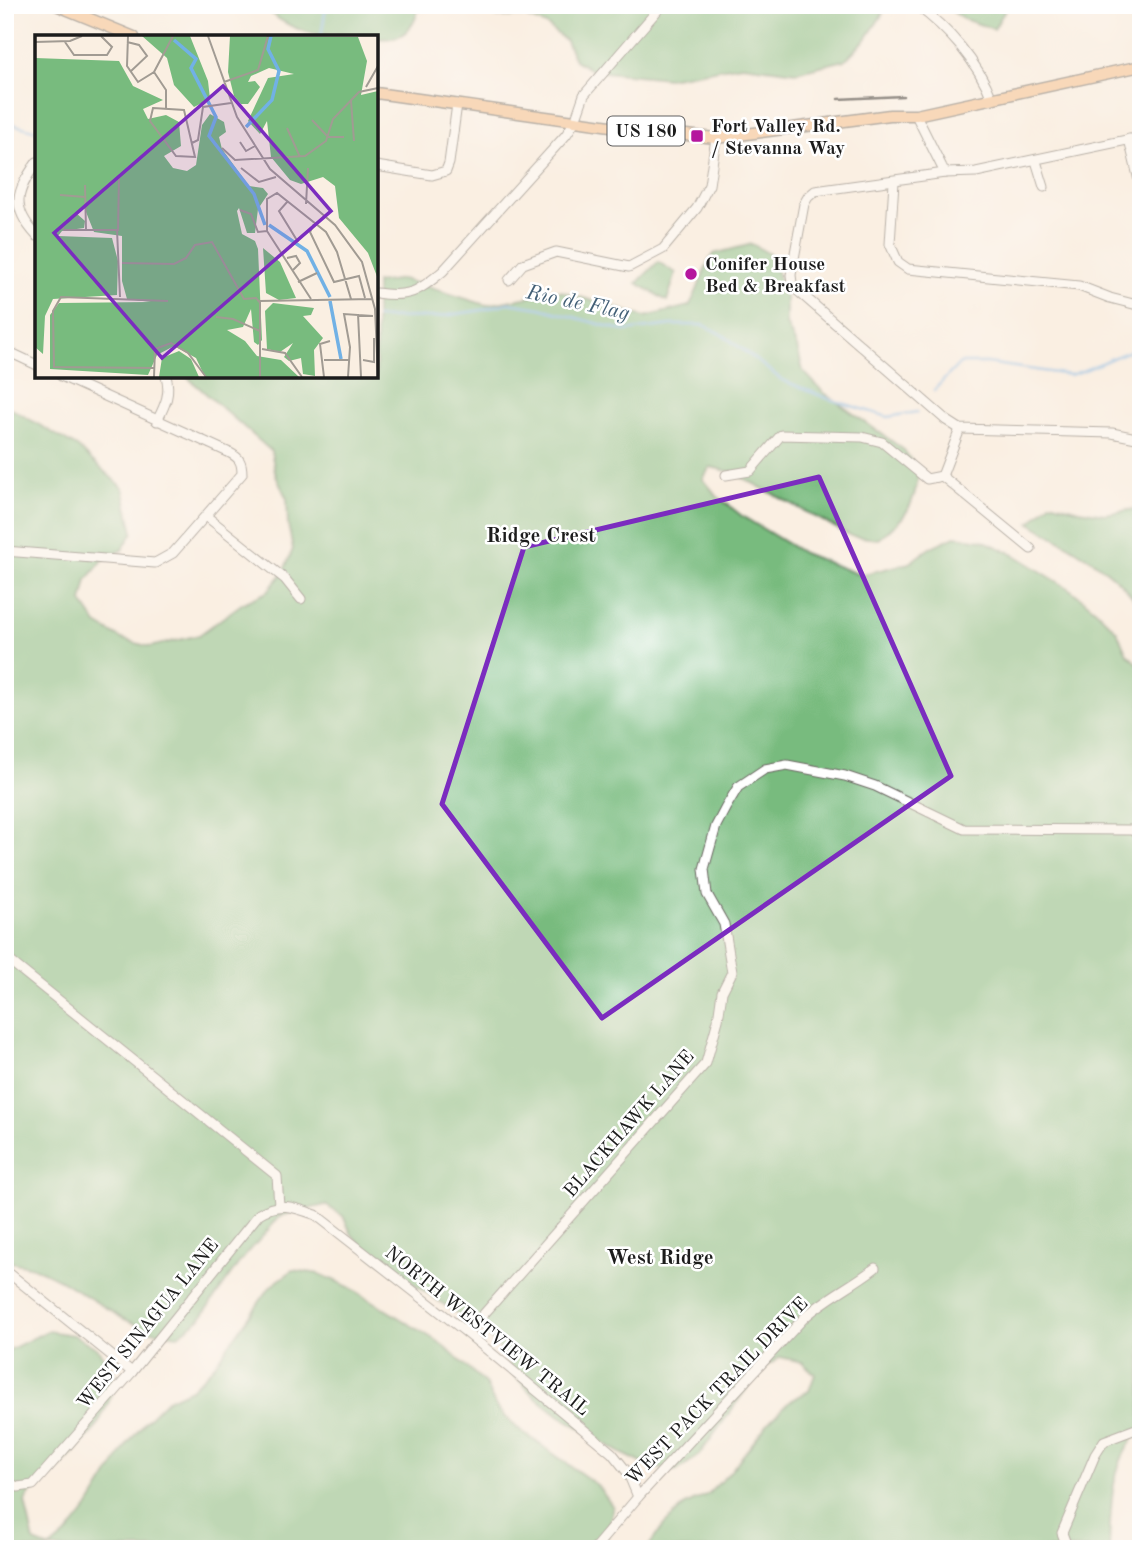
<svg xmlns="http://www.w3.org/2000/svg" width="1146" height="1554" font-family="'Old Standard TT',serif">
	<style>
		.forest { fill: #78bb7e; stroke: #4a6c4d; stroke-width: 2 }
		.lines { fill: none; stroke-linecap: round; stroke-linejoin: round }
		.stream { stroke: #71b1e5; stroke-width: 2.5 }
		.minor-casing { stroke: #6a6661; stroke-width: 11 }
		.major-casing { stroke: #6a6661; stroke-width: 13 }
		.minor { stroke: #fff; stroke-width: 9 }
		.major { stroke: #f7bd88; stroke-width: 10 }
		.rail { stroke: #1c1c1c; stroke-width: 2.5 }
		.marked { fill: none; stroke: #7b2cbf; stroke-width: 5; stroke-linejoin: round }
		.poi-dot { fill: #b5179e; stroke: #fff; stroke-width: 2.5 }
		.labels { text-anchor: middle; stroke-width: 5; stroke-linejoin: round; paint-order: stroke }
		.shield { fill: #fff; stroke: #606060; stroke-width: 2 }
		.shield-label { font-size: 18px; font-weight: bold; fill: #1c1c1c }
		.poi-label { font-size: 19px; font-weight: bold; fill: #1c1c1c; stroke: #fff; text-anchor: start }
		.street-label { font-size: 19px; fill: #1c1c1c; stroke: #fff }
		.water-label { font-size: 21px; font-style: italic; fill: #425f76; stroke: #fff }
		.neighbourhood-label { font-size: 21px; font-weight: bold; fill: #1c1c1c; stroke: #fff }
		.inset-river { fill: none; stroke: #71b1e5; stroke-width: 3.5 }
		.inset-road { fill: none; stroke: #a19b93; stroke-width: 2 }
		.view { fill: #7b2cbf; fill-opacity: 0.15; stroke: #7b2cbf; stroke-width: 3.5 }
		.inset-edge { fill: none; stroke: #1c1c1c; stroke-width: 3.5 }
	</style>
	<rect width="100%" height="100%" fill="#fff"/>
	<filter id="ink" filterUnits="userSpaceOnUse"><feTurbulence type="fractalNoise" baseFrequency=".0143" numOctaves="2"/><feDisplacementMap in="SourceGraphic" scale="14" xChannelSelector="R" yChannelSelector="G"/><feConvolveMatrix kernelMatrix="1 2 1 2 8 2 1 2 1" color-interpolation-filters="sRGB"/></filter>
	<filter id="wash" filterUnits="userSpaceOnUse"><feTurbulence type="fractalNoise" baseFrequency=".00686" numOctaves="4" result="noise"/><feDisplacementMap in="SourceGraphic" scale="28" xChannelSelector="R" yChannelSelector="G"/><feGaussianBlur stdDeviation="1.57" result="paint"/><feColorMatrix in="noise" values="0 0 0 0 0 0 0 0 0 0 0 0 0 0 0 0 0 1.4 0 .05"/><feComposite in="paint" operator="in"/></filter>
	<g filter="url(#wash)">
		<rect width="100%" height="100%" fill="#faefe2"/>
		<g class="forest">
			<path d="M264,5H419C417,18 412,30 399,36C385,42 364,36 349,34C340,33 331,35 322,35C303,33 274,21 264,5Z"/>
			<path d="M473,5H885L882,15L866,39L845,60L796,72L742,65L668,78L593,71L575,60L566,41L546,25L523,16L498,17Z"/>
			<path d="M942,5H1008L994,29L966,20Z"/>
			<path d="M752,244L771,255L786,298V324L797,347L803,371L823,392L904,450L919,472C914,507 906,519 878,539L851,536L732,472L710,467L703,479L717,496L742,516L803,553L860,575L909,563L931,547L955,536L982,540L1011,553L1071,590L1096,610L1117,631L1127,654L1141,666V1430C1109,1462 1111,1507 1109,1549H647L663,1526L685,1505L708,1494L729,1473L769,1422L790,1401L809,1391L815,1374L802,1362L780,1357L758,1373L699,1455L677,1471L650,1467L621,1453L560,1416L535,1397L515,1376L504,1353L484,1332L373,1256L352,1235L343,1216L325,1205L280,1216L239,1263L200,1319L178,1335L151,1331L122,1318L62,1281L33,1267L11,1262L5,1268V405L77,447L123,488L133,532L122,550L103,560L87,580L82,602L97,624L122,639L150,647L199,635L243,603L267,592L283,573L293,549L288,525L287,499L276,476L271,451L186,376H376V283L402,279L486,305L561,291L645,317L689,306C700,289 702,271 713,254Z"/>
			<path d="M658,262L676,273L667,301L637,283Z"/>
			<path d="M1051,502L1079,510L1105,514L1141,508V611C1123,572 1065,544 1030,523Z"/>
			<path d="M293,1270L320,1274L349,1287L440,1343L485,1383L496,1407L516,1427L597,1485L613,1507L608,1534L600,1549H5V1352L47,1331L74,1335L98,1349L114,1372L110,1399L96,1428L54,1474L36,1484L25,1502L34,1542L50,1548L68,1533L88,1508L126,1446L146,1421L167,1400L191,1389L212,1368L271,1286Z"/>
		</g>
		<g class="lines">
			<g class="stream">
				<path d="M321,37L325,12L330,5"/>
				<path d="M5,122L37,131"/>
				<path d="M376,318L437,317L482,310L508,303L540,308L625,331L672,325H704L726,337L782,380L829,399L888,417L917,412"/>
				<path d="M934,390L960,363H987L1070,375C1095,368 1115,354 1141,348"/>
			</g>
		</g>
	</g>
	<g filter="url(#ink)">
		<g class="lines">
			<g class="minor-casing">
				<g id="minor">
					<path d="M916,5C948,28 978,62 992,99"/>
					<path d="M916,115L945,173"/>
					<path d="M1141,137L976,172L945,173L815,191L808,197L804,204L791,275L792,283L798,291L946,420L960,429L1112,433L1141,439"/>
					<path d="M1129,139L1141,189"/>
					<path d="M1036,161L1044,187"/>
					<path d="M37,162C16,192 10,207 37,236"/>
					<path d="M376,166L432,175L446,171L449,163L457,104"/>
					<path d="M894,182L890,244L898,262L908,269L1079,286L1110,298L1141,306"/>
					<path d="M509,280L523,264L556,252L629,267L663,249L697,208L709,185L716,138"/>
					<path d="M376,293C409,298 418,292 443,271L566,135L575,121L584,95L662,5"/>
					<path d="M5,350L37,365"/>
					<path d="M157,421C165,405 171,394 166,376"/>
					<path d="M726,475L750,471L781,435L862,437L882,442L927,479L942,476L960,429"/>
					<path d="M942,476L1031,549"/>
					<path d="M206,516L285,579L301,599"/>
					<path d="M5,551L155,563L173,553L242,474C242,463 240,458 230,453L61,376"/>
					<path d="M5,957L277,1176L279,1206"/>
					<path d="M5,1270L132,1372"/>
					<path d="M467,1333L706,1063L718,1020L722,992L732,972L724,924L707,894L704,869L716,826L726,807L738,787L765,769L787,765L845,776L875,786L964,829L1131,830L1141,832"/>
					<path d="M5,1481L18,1487L33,1485L132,1372L259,1214C279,1201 294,1207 316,1215L467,1333L612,1453L628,1473L638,1497"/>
					<path d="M594,1549L638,1497L803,1319C824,1299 852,1286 875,1268"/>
					<path d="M1068,1549L1062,1533L1095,1455L1104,1441L1141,1427"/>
				</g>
			</g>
			<g class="major-casing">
				<g id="major">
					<path d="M56,5L134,37"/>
					<path d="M376,93L646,131L716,138L890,115H916L1141,66"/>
				</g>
			</g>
			<use href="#minor" class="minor"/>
			<use href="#major" class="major"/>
			<path class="rail" d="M838,99L903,96"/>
		</g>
	</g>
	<path d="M0 0H1146V1554H0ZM819,477L951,776L602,1018L442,804L524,547Z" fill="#faefe2" fill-opacity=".55" fill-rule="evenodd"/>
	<path class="marked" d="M819,477L951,776L602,1018L442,804L524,547Z"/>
	<g class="poi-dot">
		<rect x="690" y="129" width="14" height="14" rx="3.5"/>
		<circle cx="691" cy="274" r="7"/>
	</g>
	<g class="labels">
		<rect class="shield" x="607.5" y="116.5" width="77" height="29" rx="5"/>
		<g class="shield-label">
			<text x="646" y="137">US 180</text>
		</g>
		<g class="poi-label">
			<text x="711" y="132">Fort Valley Rd.<tspan x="711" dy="22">/ Stevanna Way</tspan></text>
			<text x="705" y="270">Conifer House<tspan x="705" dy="22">Bed &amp; Breakfast</tspan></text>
		</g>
		<g class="street-label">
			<text transform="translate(628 1123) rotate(-49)" y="7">BLACKHAWK LANE</text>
			<text transform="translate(147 1323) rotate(-51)" y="7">WEST SINAGUA LANE</text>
			<text transform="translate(488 1330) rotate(39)" y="7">NORTH WESTVIEW TRAIL</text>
			<text transform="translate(716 1390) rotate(-46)" y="7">WEST PACK TRAIL DRIVE</text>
		</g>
		<g class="water-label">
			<text transform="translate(578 302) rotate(12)" y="7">Rio de Flag</text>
		</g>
		<g class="neighbourhood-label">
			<text x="541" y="542">Ridge Crest</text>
			<text x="660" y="1264">West Ridge</text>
		</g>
	</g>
	<g transform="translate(35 35)">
		<rect width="343" height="343" fill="#faefe2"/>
		<path d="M107,1H155L173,46L175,64L159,72L139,50L132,23ZM195,1L323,2L332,26L326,60L343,56V244L333,218L304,183L300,151L288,142L266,149L255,145L236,122L232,86L225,99L213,86L233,43L259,39L234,33L216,41L213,47L220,46L225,52L213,69H206L199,61L193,37ZM0,23L84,26L98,51L128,65L108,74L113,84L131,80L144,87L146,111L129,121L138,133L152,136L161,130L167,90L175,79L189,87L191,97L184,102L187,114L214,151L228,153L233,159L223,174L220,198H212L204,173L202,176L207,199L220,206L223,214L227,305L223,310L219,307L216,274L208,292L192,295L210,306L222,321L246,325L264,342H170L161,323L139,311L122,320L113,340L15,334V280L24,268L116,267L92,264L87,246V201L59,197L49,172L41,178L50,186L49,193L27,196L23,201L77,203L83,226L82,260L18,264L10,281L8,319L0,312ZM228,213L245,227L261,263L244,265L231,258ZM238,268L279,273L276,280L268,281L288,303L279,315L280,341L268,339L266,323L254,326L249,322L258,308L245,317L232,314L230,276ZM144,316L156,324L164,342H124L127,323Z" fill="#78bb7e"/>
		<path class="inset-river" d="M139,5L161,24L156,33L181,82L174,101L219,159L230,190M211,92L237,65L244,36L233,14L236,1M234,190L272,216L295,262M295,266L306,324"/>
		<path class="inset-road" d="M93,1L92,31L103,47L119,37L138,1M173,1L202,82L235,134L300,190L327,227L340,274L343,342M0,7L35,6L47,1M30,7L39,20H72L77,12L66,1M92,7L104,10L112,21L95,37M119,37L131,55V73M189,47L223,35L233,1M331,52L343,31M316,66L319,106M118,73L149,75L160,122L141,121L115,86ZM277,85L293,102H309M252,93L265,122M205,107L211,116L220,111M157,108L163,105L168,72L196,68M187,113L200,125L270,121L291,106L298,84L324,57L343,53M206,133L224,147L241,142M50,150L51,195M25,160L50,162M253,166L244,176L263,207M271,169L273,133M205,175L216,179L223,197L232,196M280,187L275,197L299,247L324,241L330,263M27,190L29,195H82L85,262M83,196L84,141M252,223L261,221L265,228L257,236M87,228L139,229L151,223L160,210L177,207L209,264L221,263L225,268M263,247L282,238M276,264L232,196V164L242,158L291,197L302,217L316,264M323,279L326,342M181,282L198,284L225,296M227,314L250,318L267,342M289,325H315M328,325L339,327V303M120,333L19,332L18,276L26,262L133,266M119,342L120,314L136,308L153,318L171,342M225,342V266L338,264M289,342L285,309L295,306M313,342L315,312L309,279L338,281"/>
		<path class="view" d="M188,51L296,176L127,323L19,198Z"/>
		<rect width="343" height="343" class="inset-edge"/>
	</g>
	<rect width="1146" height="1554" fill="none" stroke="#fff" stroke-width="28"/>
</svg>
